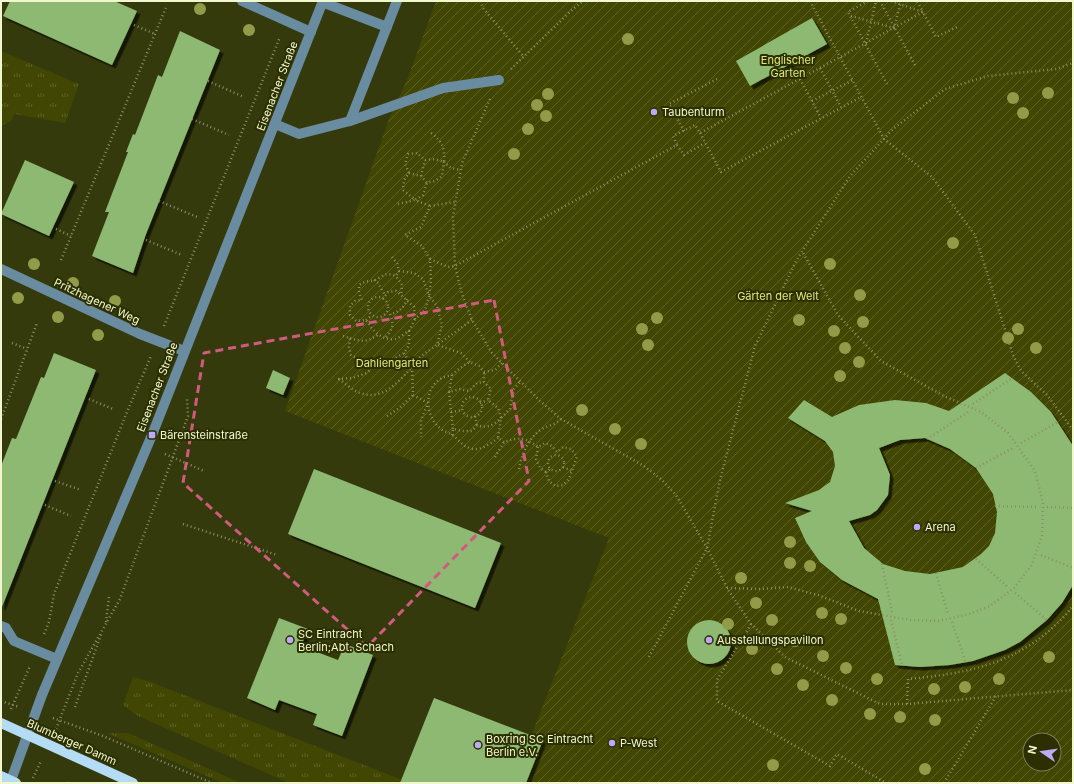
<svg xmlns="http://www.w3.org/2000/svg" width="1074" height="784" font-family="Inter,sans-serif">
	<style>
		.grass { fill: url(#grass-tufts) }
		.garden { fill: url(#garden-furrows); fill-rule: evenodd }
		.building { fill: #8db972; fill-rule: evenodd; filter: url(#shadow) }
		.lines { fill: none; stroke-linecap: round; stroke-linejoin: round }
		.path { stroke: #8a9065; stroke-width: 2.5; stroke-dasharray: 1 3; stroke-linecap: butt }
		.minor { stroke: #6a8ca0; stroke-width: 10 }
		.major { stroke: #b4ddf5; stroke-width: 10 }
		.tree { fill: #919b48 }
		.marked { fill: none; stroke: #d05b7e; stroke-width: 3; stroke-dasharray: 8 5; stroke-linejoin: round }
		.poi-dot { fill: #bcaaf6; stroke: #2c2f01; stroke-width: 1.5 }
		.labels { text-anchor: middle; stroke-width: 4; stroke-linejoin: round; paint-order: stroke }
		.park-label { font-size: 11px; fill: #ddea79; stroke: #2c2f01 }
		.street-label { font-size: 11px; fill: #f1f8cf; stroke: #2c2f01 }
		.poi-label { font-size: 11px; fill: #f1f8cf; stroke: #2c2f01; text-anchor: start }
	</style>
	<defs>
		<pattern id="grass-tufts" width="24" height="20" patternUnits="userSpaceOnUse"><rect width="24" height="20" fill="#414602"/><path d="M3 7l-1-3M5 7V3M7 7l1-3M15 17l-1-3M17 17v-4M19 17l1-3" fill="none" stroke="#5d6126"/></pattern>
		<pattern id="garden-furrows" width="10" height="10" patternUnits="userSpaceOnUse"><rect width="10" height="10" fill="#414602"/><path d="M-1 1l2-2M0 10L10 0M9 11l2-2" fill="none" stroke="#5d6126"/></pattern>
		<filter id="shadow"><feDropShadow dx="3.5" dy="3.5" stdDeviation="0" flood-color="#0009"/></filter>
	</defs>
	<rect width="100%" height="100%" fill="#353a0d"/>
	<g class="grass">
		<path d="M1,51L79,84L65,123L14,114L12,120L1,126Z"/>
		<path d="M133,677L148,681L410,783H289L138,716L123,705Z"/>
		<path d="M107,733H128L241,783H223Z"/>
	</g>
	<path class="garden" d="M436,1H1073V783H526L531,736L609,538L285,411L389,119L407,80ZM1030,740H1054V764H1030Z"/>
	<g class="building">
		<path d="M10,1H114L137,11L112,65L3,16Z"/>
		<path d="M812,18L827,44L750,86L736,61Z"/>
		<path d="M180,31L220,50L146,234L133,273L92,256L109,212H105L128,152H126L133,134L135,135L158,75L162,77Z"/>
		<path d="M25,160L74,182L49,236L1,214Z"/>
		<path d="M54,353L96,370L2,607H1V466L12,438L16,439L41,377L44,378Z"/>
		<path d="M273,370L290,378L283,395L266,388Z"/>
		<path d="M1005,373L1031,392L1051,412L1073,446V585L1062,603L1047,620L1020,642L1005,650L973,661L950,665L920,667L895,665L878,599L842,580L820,562L806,542L795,518L812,511L785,503L819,490L830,482L835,466L833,452L825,441L788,418L804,400L832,417L859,405L895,400L926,403L949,411ZM925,438L950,449L976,468L993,494L997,512L995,533L989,546L981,554L963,567L930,574L905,571L883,564L864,548L849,521L870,515L877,510L888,495L890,475L879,448L900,440Z"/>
		<path d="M314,469L501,543L475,608L288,534Z"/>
		<path d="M279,618L308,629L301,646L338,660L345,644L373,655L342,736L313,725L317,714L279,700L275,710L247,698Z"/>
		<circle cx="709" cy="642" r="22"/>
		<path d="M434,698L543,740L526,783H400Z"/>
	</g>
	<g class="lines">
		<g class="path">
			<path d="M480,1L483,8L524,57"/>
			<path d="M810,1L884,139L932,177L975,235L1013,355L1021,371L1047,395L1073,430"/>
			<path d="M868,1L848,12L887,84"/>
			<path d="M880,1L916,67"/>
			<path d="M891,1L923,12L936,37L957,27"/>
			<path d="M851,16L894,28L901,1"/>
			<path d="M134,25L155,34"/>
			<path d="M866,43L876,1"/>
			<path d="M820,68L841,107"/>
			<path d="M511,69L571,11L583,1"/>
			<path d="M800,79L821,118"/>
			<path d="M208,81L244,97"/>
			<path d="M490,99L462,163L453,217L455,266L462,294L472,320L492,353L540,401L561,419L644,466L662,480L676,495L707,548L727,588L751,624L785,657L880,704H907L1073,690"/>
			<path d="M812,101L853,80"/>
			<path d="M192,119L229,135"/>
			<path d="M684,131L669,104L719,78"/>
			<path d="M431,133C442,141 445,148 444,162L435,159L425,160L417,153L408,154L405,164L409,173L404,180L403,190L415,200L423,195L427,183L435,181L442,176L444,162L451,168L461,170"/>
			<path d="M700,133L721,172L861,97"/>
			<path d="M677,145L684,155L705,143"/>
			<path d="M409,173L421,176L427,183"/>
			<path d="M421,176L425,160"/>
			<path d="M159,201L197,217"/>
			<path d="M398,204L415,200L430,206"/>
			<path d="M56,229L71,236"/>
			<path d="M146,240L182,255"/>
			<path d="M392,257L397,263L399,271L414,273L423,279L429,296L425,310L415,319L414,307L401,295L402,285L396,276L399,271"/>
			<path d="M430,259L422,246L405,235L421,227L430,206L455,202"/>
			<path d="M61,260L167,5"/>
			<path d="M374,280L378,283L385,295"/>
			<circle cx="378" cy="307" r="10"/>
			<path d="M383,299L388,292L396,291L401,295"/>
			<path d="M366,320L372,315"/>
			<path d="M164,326L280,37"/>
			<path d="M409,331L415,319"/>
			<path d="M343,336L350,338L349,347L351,355L362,361L375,363"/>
			<path d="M386,337C393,329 394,324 390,314C400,312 403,308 407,299"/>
			<path d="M350,338C362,342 368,342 379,334"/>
			<path d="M12,343L27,349"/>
			<path d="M404,353L412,367L421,356L437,345L442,325L437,306L429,296L431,281L430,259L448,267L455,266L677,145L673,136L695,125L700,133L923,12L917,1"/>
			<path d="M470,362L461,353L437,345L472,320"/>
			<path d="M412,367L413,395L428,403L421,420V437"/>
			<path d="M452,375L449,392L460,389L469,391L477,383L484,382"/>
			<path d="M338,379L352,378L367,373L376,363L392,360L404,353L409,345V331C405,333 399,338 395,339C382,341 372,330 366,320L356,321L350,315V306L355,301L362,300L359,293V285C366,280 369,282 375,280C385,275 384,272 396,276"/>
			<path d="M339,379C345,383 353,391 360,393C383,401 398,382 412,367"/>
			<path d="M449,392L453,429"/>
			<circle cx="472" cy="407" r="10"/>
			<path d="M89,399L113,409"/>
			<path d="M480,403L488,400"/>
			<path d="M973,404L1012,378"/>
			<path d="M451,412L462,410"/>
			<path d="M387,416L398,409L413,395"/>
			<path d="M475,416L477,425"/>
			<path d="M1,419L37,323"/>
			<path d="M452,435L453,429L462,431H472L477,425C488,429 493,425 501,418L498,408L488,400L491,389L484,382V372"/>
			<path d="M498,438C491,443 482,450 473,449C462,447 459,439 451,434C447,432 443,431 440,428C425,416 423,388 442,378C445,376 450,376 453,374C460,368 462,366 470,362L479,366L484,372L495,370L502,363"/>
			<path d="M927,439L970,411"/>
			<path d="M504,442L498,438L501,418L510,409L514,389L520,382"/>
			<path d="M1021,443L1058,422"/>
			<path d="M538,447L536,459L540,468L546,472"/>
			<path d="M165,454L204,471"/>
			<circle cx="556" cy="463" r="8"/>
			<path d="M495,457L504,442C520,437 524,437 538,447L545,443L552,446L557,452L563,447L571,449L577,457L569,479L563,485L555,486L549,481L546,472L550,469"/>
			<path d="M563,467L572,471"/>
			<path d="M976,468L1013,448"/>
			<path d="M519,469C522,454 528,438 542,429C549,425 555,425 561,419"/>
			<path d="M55,481L81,490"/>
			<path d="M45,505L71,516"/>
			<path d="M995,506L1038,507"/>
			<path d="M1047,507L1073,508"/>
			<path d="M183,524L277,555"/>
			<path d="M1041,555L1073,568"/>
			<path d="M976,559L1008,587"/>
			<path d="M882,564L892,612"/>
			<path d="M936,573L948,614"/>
			<path d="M727,588L760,589L788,587L818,595L859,611L910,620L939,621L969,614L990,606L1014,588L1031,566L1042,536L1043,503L1035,471L1008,433L981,412L944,396L881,361L838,315L802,251"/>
			<path d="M1015,593L1047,620"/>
			<path d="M891,620L902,665"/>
			<path d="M106,622L109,597"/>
			<path d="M952,622L966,663"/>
			<path d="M751,624L717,680V701L830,766L837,754L886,783"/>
			<path d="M44,634L49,622L54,594L127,412L151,356"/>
			<path d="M649,657L707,548L720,480L755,346L796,261L850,176L893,129L945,89L988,76L1056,69L1073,63"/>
			<path d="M1,701L19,707"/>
			<path d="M907,704L908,679C960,674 1010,666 1051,629C1059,621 1068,615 1073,604"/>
			<path d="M75,707L102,632"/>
			<path d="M11,709L30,666"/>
			<path d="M53,718L103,736L212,783"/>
			<path d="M56,729L78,673L120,599L188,416L187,398"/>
			<path d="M33,778L41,761"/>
			<path d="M68,783L70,780"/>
			<path d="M944,783L996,696"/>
		</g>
		<g class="minor">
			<path d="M242,1L311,32"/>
			<path d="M322,2L387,27"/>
			<path d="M350,121L397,1"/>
			<path d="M275,124L299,134L350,121L443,88L499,80"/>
			<path d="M1,269L140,334L184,351"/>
			<path d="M1,626L6,628L14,641L57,659"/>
			<path d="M10,783L42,695L152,435L323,1"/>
		</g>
		<g class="major">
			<path d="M1,723L133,783"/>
			<path d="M1,776L16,783"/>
		</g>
	</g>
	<g class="tree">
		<circle cx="200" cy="9" r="6"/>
		<circle cx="249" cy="30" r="6"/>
		<circle cx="628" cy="39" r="6"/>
		<circle cx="1048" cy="93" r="6"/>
		<circle cx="548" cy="94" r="6"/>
		<circle cx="1013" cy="98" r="6"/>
		<circle cx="537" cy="105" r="6"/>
		<circle cx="1023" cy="113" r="6"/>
		<circle cx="546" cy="116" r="6"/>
		<circle cx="528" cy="129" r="6"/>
		<circle cx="514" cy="154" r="6"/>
		<circle cx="953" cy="243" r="6"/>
		<circle cx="34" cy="264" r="6"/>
		<circle cx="830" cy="264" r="6"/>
		<circle cx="73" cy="283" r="6"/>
		<circle cx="860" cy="295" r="6"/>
		<circle cx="18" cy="298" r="6"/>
		<circle cx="115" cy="301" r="6"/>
		<circle cx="58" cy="317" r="6"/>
		<circle cx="657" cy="318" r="6"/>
		<circle cx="799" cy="320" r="6"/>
		<circle cx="863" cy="322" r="6"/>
		<circle cx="642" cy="329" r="6"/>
		<circle cx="1018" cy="329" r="6"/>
		<circle cx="834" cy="331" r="6"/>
		<circle cx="98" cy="335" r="6"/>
		<circle cx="1008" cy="338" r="6"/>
		<circle cx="648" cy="345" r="6"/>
		<circle cx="845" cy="348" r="6"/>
		<circle cx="1036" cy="348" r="6"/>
		<circle cx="859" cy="362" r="6"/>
		<circle cx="840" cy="376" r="6"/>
		<circle cx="582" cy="410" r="6"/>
		<circle cx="615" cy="429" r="6"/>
		<circle cx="641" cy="444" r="6"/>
		<circle cx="790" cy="542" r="6"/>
		<circle cx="790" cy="563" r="6"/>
		<circle cx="810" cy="566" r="6"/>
		<circle cx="741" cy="578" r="6"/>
		<circle cx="756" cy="603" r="6"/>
		<circle cx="822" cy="613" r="6"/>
		<circle cx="841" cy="619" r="6"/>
		<circle cx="772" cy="620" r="6"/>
		<circle cx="728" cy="624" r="6"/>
		<circle cx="795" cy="641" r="6"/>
		<circle cx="752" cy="649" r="6"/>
		<circle cx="823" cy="656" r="6"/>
		<circle cx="1049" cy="657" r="6"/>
		<circle cx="846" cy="668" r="6"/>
		<circle cx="777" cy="669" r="6"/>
		<circle cx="877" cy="679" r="6"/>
		<circle cx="999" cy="679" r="6"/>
		<circle cx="803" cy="685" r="6"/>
		<circle cx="965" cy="687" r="6"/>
		<circle cx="934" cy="689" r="6"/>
		<circle cx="832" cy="700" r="6"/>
		<circle cx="870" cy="714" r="6"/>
		<circle cx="900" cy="717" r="6"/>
		<circle cx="935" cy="720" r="6"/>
		<circle cx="773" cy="765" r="6"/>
		<circle cx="925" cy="769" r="6"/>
	</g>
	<path class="marked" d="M494,300L529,481L367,647L183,483L204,353Z"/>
	<g class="poi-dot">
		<circle cx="654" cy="112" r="4"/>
		<rect x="148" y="431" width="8" height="8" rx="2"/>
		<circle cx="917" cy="527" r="4"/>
		<circle cx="290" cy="640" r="4"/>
		<circle cx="709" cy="640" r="4"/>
		<circle cx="612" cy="743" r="4"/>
		<circle cx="478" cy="745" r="4"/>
	</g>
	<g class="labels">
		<g class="park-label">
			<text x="788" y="64">Englischer<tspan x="788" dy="13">Garten</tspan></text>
			<text x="778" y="300">Gärten der Welt</text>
			<text x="392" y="367">Dahliengarten</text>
		</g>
		<g class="street-label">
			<text transform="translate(277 86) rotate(-69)" y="4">Eisenacher Straße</text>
			<text transform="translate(97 301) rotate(25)" y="4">Pritzhagener Weg</text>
			<text transform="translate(157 387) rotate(-69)" y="4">Eisenacher Straße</text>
			<text transform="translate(72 742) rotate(24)" y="4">Blumberger Damm</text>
		</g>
		<g class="poi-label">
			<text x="662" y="116">Taubenturm</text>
			<text x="160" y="439">Bärensteinstraße</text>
			<text x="925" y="531">Arena</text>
			<text x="298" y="638">SC Eintracht<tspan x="298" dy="13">Berlin;Abt. Schach</tspan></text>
			<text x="717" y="644">Ausstellungspavillon</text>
			<text x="486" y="743">Boxring SC Eintracht<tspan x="486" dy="13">Berlin e.V.</tspan></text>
			<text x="620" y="747">P-West</text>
		</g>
	</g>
	<rect width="1074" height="784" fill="none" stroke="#f1f8cf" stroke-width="4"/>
	<g transform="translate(1042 752) rotate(283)"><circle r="19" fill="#2c2f01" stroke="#7b7f53"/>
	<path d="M0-3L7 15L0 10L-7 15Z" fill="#bcaaf6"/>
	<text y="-6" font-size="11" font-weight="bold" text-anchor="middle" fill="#f1f8cf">N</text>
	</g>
</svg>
